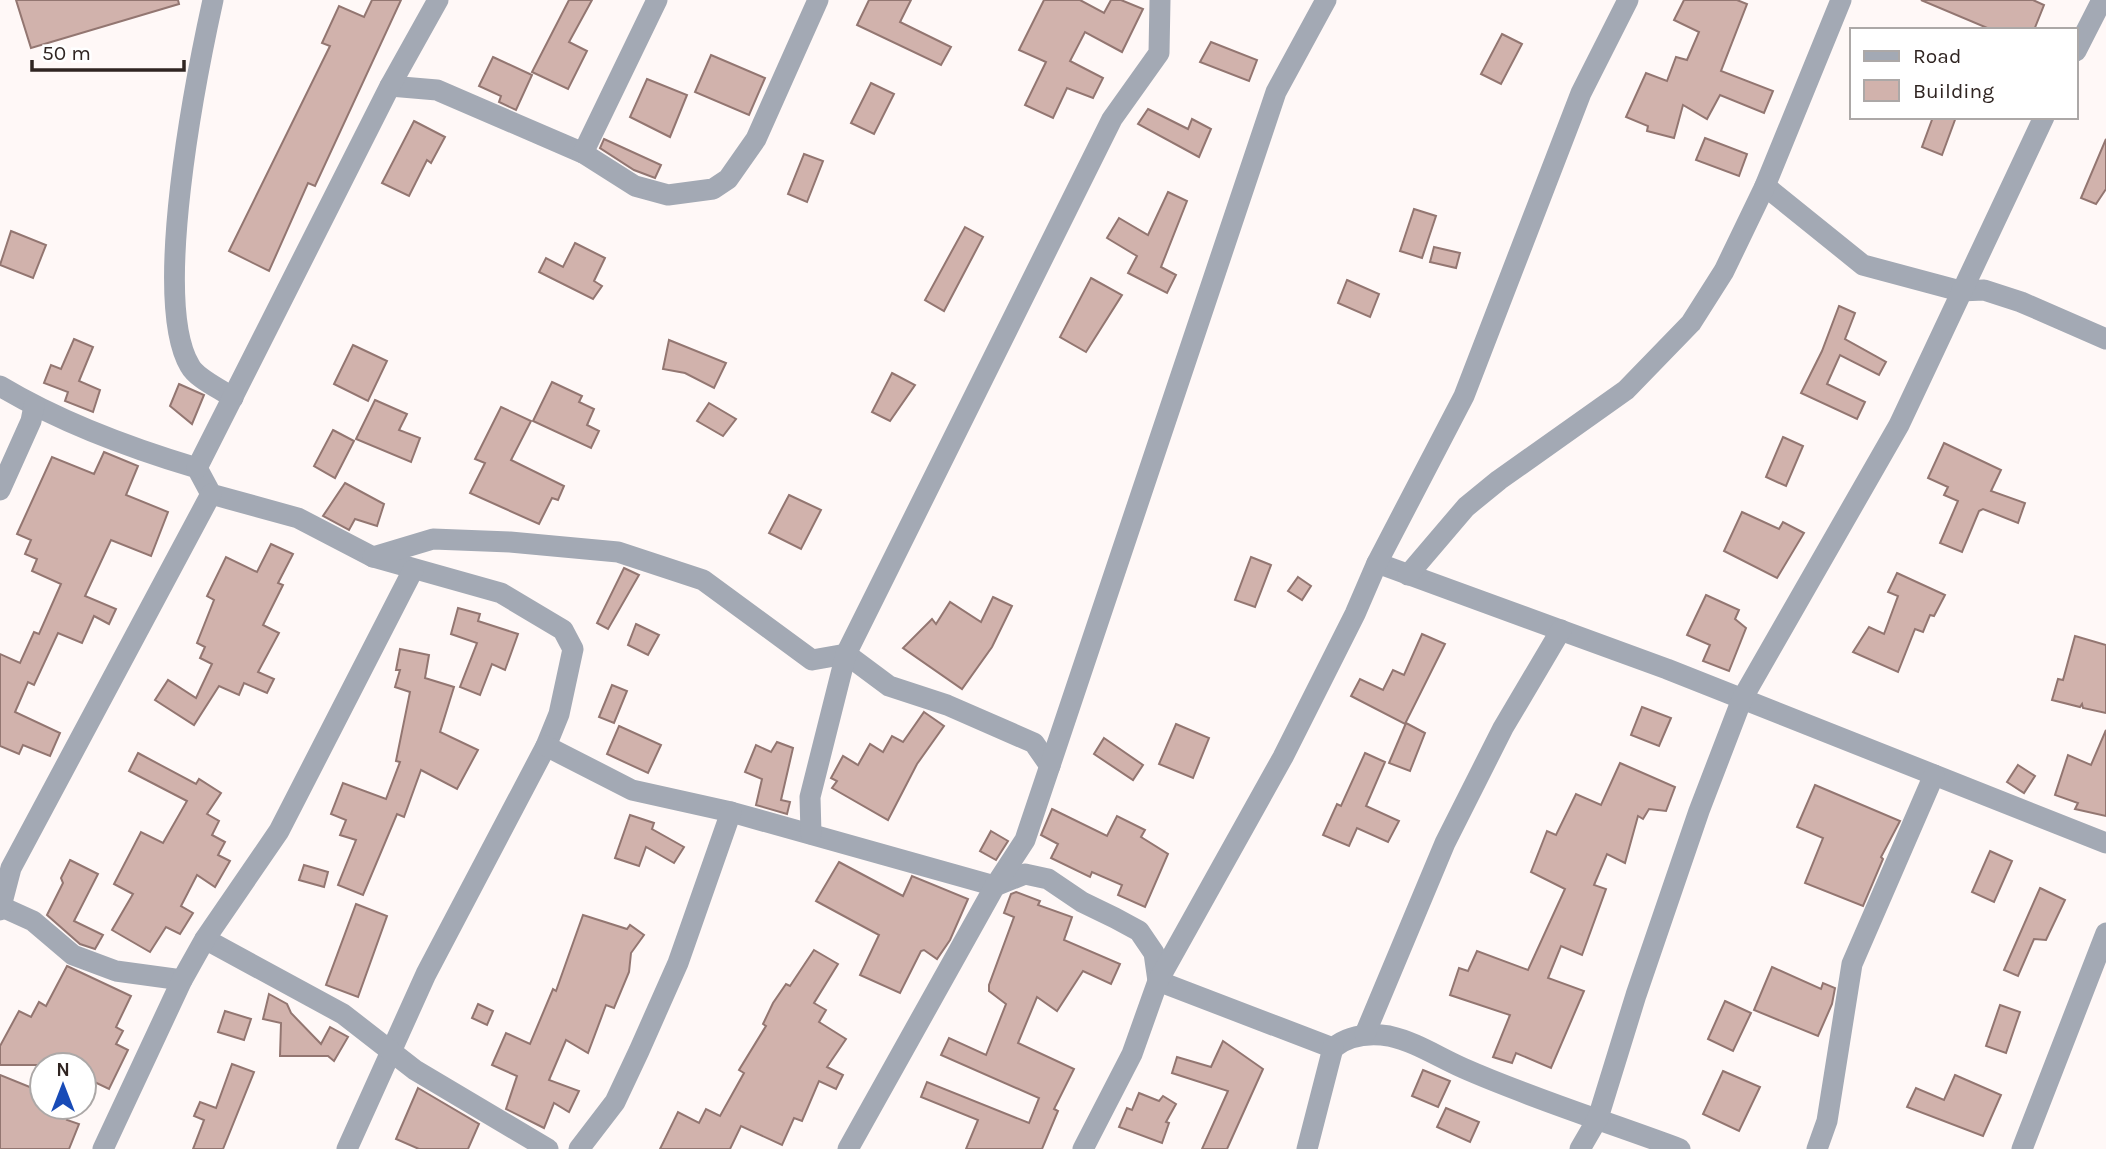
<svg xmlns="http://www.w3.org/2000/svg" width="2106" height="1149" font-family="Karla,sans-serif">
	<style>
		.building { fill: #d1b2ac; stroke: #937671; stroke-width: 2 }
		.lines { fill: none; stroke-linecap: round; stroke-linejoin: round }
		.street { stroke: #a3a9b4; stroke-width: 21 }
	</style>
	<rect width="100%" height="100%" fill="#fff8f7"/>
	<g class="building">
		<path d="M16,0H178L179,4L31,48Z"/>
		<path d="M372,0H401L315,186L308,183L269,271L229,251L330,46L322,43L339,6L364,17Z"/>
		<path d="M569,0H592L569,42L587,51L568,89L532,72Z"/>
		<path d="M869,0H911L900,22L951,47L941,65L857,25Z"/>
		<path d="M1044,0H1080L1104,13L1111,0H1121L1143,9L1122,52L1085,32L1070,61L1103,78L1093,98L1067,88L1053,118L1025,105L1046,62L1019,50Z"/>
		<path d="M1684,0H1737L1747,4L1721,71L1773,91L1764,113L1720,95L1707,119L1683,105L1674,138L1647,131L1648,126L1626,117L1646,73L1667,81L1676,57L1687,60L1699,32L1674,20Z"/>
		<path d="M1921,0H2033L2044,5L2034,30H1992Z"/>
		<path d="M1502,34L1522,44L1501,84L1481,74Z"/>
		<path d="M1211,42L1257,60L1249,81L1200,62Z"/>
		<path d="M711,55L765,78L749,115L695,92Z"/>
		<path d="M493,57L532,75L516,110L499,102L501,96L479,86Z"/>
		<path d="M647,79L687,95L670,137L630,117Z"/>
		<path d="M871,83L894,94L874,134L851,123Z"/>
		<path d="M1148,109L1188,129L1192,119L1211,129L1199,157L1138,124Z"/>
		<path d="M1933,117H1956L1942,155L1922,147Z"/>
		<path d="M414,121L445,137L431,163L427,160L409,196L382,183Z"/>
		<path d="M1705,138L1747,154L1739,176L1696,160Z"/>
		<path d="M604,139L661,165L655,178L634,170L600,148Z"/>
		<path d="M2106,139V189L2096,204L2081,198Z"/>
		<path d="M804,154L823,161L807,202L788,194Z"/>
		<path d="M1168,192L1187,201L1161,267L1176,275L1167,293L1128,273L1137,256L1107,238L1119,218L1148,235Z"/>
		<path d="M1414,209L1436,216L1422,258L1400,251Z"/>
		<path d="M965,227L983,237L944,311L925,300Z"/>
		<path d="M11,231L46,245L33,278L0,265Z"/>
		<path d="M575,243L605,258L594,281L602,286L593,299L539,272L546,258L563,267Z"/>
		<path d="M1434,247L1460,253L1456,268L1430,262Z"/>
		<path d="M1091,278L1122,295L1086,352L1060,337Z"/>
		<path d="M1347,280L1379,294L1370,317L1338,303Z"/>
		<path d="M1839,306L1855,313L1845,339L1886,362L1879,375L1840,355L1827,384L1865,402L1857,419L1801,393L1822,351Z"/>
		<path d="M74,339L93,347L79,381L100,390L93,412L65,401L68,392L44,383L51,365L61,369Z"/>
		<path d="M669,340L726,363L714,388L685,373L663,369Z"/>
		<path d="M353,345L387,361L368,401L334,384Z"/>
		<path d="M892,373L915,385L890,421L872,412Z"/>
		<path d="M552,382L582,396L579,402L594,409L587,425L599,431L591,448L533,421Z"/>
		<path d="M179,384L204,395L192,424L170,406Z"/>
		<path d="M375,400L407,414L399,430L420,438L411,462L356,439Z"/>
		<path d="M709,403L736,419L723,436L697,421Z"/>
		<path d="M501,407L531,421L511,460L564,486L558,500L552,498L539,524L470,493L485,463L475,459Z"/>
		<path d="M333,430L354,441L335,478L314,466Z"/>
		<path d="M1783,437L1803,446L1786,486L1766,477Z"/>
		<path d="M1944,443L2001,470L1991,491L2025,503L2018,523L1983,509L1979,511L1962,552L1940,543L1958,501L1944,495L1948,487L1928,478Z"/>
		<path d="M104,452L138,466L126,495L168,512L151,556L111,540L85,596L116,609L109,624L94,616L82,643L58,633L34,685L28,682L15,712L60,733L50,756L23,745L19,754L0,746V654L20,663L34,632L39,634L61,584L32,571L37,559L25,554L31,540L17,534L52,457L94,474Z"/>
		<path d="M345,483L384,504L377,526L355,519L349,530L323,516Z"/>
		<path d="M789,495L821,510L801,549L769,533Z"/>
		<path d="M1742,512L1779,529L1783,522L1804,533L1777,578L1724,551Z"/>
		<path d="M271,544L293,554L278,583L283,585L263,625L279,633L258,672L274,679L267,693L244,683L239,695L219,686L194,725L155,700L168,680L196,698L212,664L200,658L205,647L197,643L214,600L207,596L226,557L257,572Z"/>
		<path d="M1251,557L1271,565L1255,607L1235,600Z"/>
		<path d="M624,568L639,575L608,629L597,623Z"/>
		<path d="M1897,573L1945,595L1934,616L1930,615L1923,632L1915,629L1898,672L1853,652L1869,627L1884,634L1898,596L1888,592Z"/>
		<path d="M1298,577L1311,586L1302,600L1288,591Z"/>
		<path d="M1706,595L1739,610L1735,619L1746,628L1729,671L1703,661L1710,645L1687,635Z"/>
		<path d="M993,597L1012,606L992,647L962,689L903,648L932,619L936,624L950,602L981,622Z"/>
		<path d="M458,608L480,614L478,621L518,634L505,670L492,664L480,695L460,687L477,643L451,634Z"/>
		<path d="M636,624L659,635L648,655L628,645Z"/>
		<path d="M1422,634L1445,644L1405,724L1351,696L1360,679L1383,690L1393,670L1404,675Z"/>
		<path d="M2075,636L2106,645V713L2083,708L2082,704L2080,707L2052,700L2058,679L2063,680Z"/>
		<path d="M400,649L429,655L425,678L454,687L440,732L478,750L457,789L421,770L404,817L397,814L363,895L338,885L356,840L340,835L346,820L331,814L343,783L386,799L400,762L396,761L410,692L395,687L400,670H396Z"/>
		<path d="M612,685L627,691L614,723L599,717Z"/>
		<path d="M1642,707L1671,718L1659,746L1631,735Z"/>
		<path d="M924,712L944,726L917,764L888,820L832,788L837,781L831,778L843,756L858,765L870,744L883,752L892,736L903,742Z"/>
		<path d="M1406,723L1425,733L1410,771L1389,763Z"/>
		<path d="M1176,724L1209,738L1193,778L1159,764Z"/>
		<path d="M619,726L661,745L648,773L607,754Z"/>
		<path d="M2106,730V816L2075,809L2078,803L2055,795L2068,755L2091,765Z"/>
		<path d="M1104,738L1143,765L1133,780L1094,754Z"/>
		<path d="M777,742L793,748L781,800L790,802L787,814L756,805L762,779L745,772L756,745L771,752Z"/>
		<path d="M138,753L196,784L199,779L221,793L207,814L219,821L212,835L225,842L218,855L230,861L215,887L197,875L181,906L193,913L180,934L166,927L150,952L112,930L133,894L114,884L141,832L163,843L187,801L129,771Z"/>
		<path d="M1365,753L1385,762L1366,806L1399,821L1388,842L1357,828L1349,846L1323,835L1337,804L1341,806Z"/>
		<path d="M1620,763L1675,787L1666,811L1649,809L1643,819L1638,816L1625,863L1607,854L1594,885L1606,889L1582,955L1561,946L1548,978L1584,991L1551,1068L1516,1053L1512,1063L1493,1057L1510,1015L1450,995L1459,968L1468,971L1477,951L1528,970L1565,889L1531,872L1547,831L1556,835L1576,794L1601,805Z"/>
		<path d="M2018,765L2035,776L2024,793L2007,782Z"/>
		<path d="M1815,785L1900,821L1881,857L1883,859L1863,906L1805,883L1823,838L1797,827Z"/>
		<path d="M1052,809L1107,836L1117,816L1145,830L1141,837L1168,854L1145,907L1118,895L1122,885L1092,872L1090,877L1051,858L1058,844L1041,835Z"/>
		<path d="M630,815L654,823L652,829L684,847L674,863L646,847L639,866L615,858Z"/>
		<path d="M991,831L1008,841L996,860L980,851Z"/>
		<path d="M1990,851L2012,861L1994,902L1972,892Z"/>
		<path d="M70,860L98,874L74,921L103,935L95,949L80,944L47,915L63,883L61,878Z"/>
		<path d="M839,862L903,896L912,876L968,899L950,940L937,959L924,950L921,951L900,993L860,975L879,935L816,901Z"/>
		<path d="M304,865L328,872L324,887L299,880Z"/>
		<path d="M2040,888L2065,900L2046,940L2034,939L2018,976L2004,970Z"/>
		<path d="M1016,892L1040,901L1038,905L1072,917L1064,940L1120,964L1111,984L1083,971L1057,1011L1037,997L1018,1043L1074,1069L1054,1109L1058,1111L1042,1149H966L978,1120L921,1097L927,1082L1029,1123L1039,1098L941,1055L949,1038L986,1055L1006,1004L989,991V985L1014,917L1004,913L1011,894Z"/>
		<path d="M356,904L387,916L358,997L326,985Z"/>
		<path d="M583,915L627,929L630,925L644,935L631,953L629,972L614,1008L606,1005L588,1053L566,1040L549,1080L579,1091L569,1112L554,1103L544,1128L506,1109L517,1076L492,1065L506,1033L530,1044L553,989L556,991Z"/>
		<path d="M814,950L838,964L814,1003L826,1010L819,1022L846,1039L827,1067L843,1075L836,1089L819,1081L802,1121L794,1118L782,1145L741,1126L730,1149H660L678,1112L699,1123L706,1109L720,1116L744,1073L739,1070L766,1026L763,1024L773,1003L786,984L790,986Z"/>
		<path d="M67,966L131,996L116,1027L123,1031L116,1044L128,1050L109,1089L84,1077V1065H0V1046L19,1011L31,1017L39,1002L46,1006Z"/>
		<path d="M1772,967L1821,989L1823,983L1835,988L1832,1004L1818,1036L1754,1010Z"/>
		<path d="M269,994L287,1004L291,1013L321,1044L330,1027L348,1037L334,1061L328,1056H280L281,1023L263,1019Z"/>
		<path d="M1725,1001L1751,1013L1733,1051L1708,1039Z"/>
		<path d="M478,1004L493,1011L487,1025L472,1018Z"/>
		<path d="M2000,1005L2020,1012L2006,1053L1986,1046Z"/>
		<path d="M225,1011L251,1019L244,1040L218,1032Z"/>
		<path d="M1223,1041L1263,1069L1227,1149H1202L1228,1091L1172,1073L1177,1057L1211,1067Z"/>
		<path d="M232,1064L254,1072L223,1149H193L204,1120L194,1116L200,1102L216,1108Z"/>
		<path d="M1423,1070L1450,1081L1438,1107L1412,1096Z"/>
		<path d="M1723,1071L1760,1087L1739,1131L1703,1114Z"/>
		<path d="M0,1075L42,1092V1107H72L67,1120L79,1124L69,1149H0Z"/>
		<path d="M1955,1075L2001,1095L1983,1136L1907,1107L1916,1088L1944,1100Z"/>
		<path d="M418,1088L479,1124L468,1149H419L396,1139Z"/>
		<path d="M1139,1093L1159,1101L1163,1096L1176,1104L1166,1122L1169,1123L1162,1143L1119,1127L1127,1108L1132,1110Z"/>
		<path d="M1446,1108L1479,1122L1470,1142L1437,1127Z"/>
	</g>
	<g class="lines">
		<g class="street">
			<path d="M213,0C196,77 151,301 190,366C197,379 221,389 233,398"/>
			<path d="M2076,51L2102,0"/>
			<path d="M390,86L437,90L583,153L635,186L668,195L713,189L728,179L756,139L818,0"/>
			<path d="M583,153L657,0"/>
			<path d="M1765,186L1863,265L1960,291L1984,290L2021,302L2106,339"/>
			<path d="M0,386C60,422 130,448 197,468L211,494L298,518L373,557L501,593L563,630L573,649L559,714L546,746L426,974L347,1149"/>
			<path d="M197,468L390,86L438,0"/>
			<path d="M0,490L31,421L34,406"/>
			<path d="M373,557L433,539L510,542L618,552L703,580L812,660L846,654L889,686L947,705L1034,743L1050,766"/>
			<path d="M1377,563L1667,669L2106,843"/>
			<path d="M1408,575L1466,507L1499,480L1626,390L1691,323L1724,271L1765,186L1841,0"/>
			<path d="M546,746L632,790L731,812L995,886L1025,874L1048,879L1082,902L1115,918L1139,931L1154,953L1158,981L1333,1048C1349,1035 1369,1033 1389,1036C1416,1042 1438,1057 1463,1068C1533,1099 1608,1122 1680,1149"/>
			<path d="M811,834L810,797L846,654L1112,119L1159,53L1160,0"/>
			<path d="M2,907L33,921L73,955L116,971L182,980"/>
			<path d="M0,910L11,868L211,494"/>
			<path d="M205,939L343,1014L415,1070L548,1149"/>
			<path d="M1365,1034L1445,843L1503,728L1561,630"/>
			<path d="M103,1149L182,980L205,939L279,831L413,570"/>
			<path d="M579,1149L615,1102L639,1051L678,963L731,812"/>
			<path d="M848,1149L995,886L1025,840L1276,92L1326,0"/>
			<path d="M1083,1149L1132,1054L1158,981L1283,757L1355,614L1377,563L1464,396L1581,93L1628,0"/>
			<path d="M1307,1149L1333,1048"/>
			<path d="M1580,1149L1598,1118L1636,995L1699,811L1742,699L1899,425L2044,117"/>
			<path d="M1817,1149L1827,1121L1852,964L1934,775"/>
			<path d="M2022,1149L2106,933"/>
		</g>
	</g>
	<rect x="1850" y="28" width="228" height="91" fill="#ffffff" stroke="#aca8a7" stroke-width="2"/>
	<rect x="1864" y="51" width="35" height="10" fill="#a3a9b4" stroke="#aca8a7" stroke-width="2"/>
	<text x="1913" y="63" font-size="21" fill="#302522">Road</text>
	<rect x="1864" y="80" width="35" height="21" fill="#d1b2ac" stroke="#aca8a7" stroke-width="2"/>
	<text x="1913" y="98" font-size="21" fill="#302522">Building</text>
	<g transform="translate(63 1086)"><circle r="33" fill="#ffffff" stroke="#aca8a7" stroke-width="2"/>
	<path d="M0-5L12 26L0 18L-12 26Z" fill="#184bb7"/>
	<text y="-10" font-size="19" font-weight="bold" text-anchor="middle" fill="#302522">N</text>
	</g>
	<path d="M32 60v10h152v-10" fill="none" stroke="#302522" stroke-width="3.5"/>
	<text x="42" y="60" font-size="21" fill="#302522" stroke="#ffffff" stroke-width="5" paint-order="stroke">50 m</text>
</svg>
